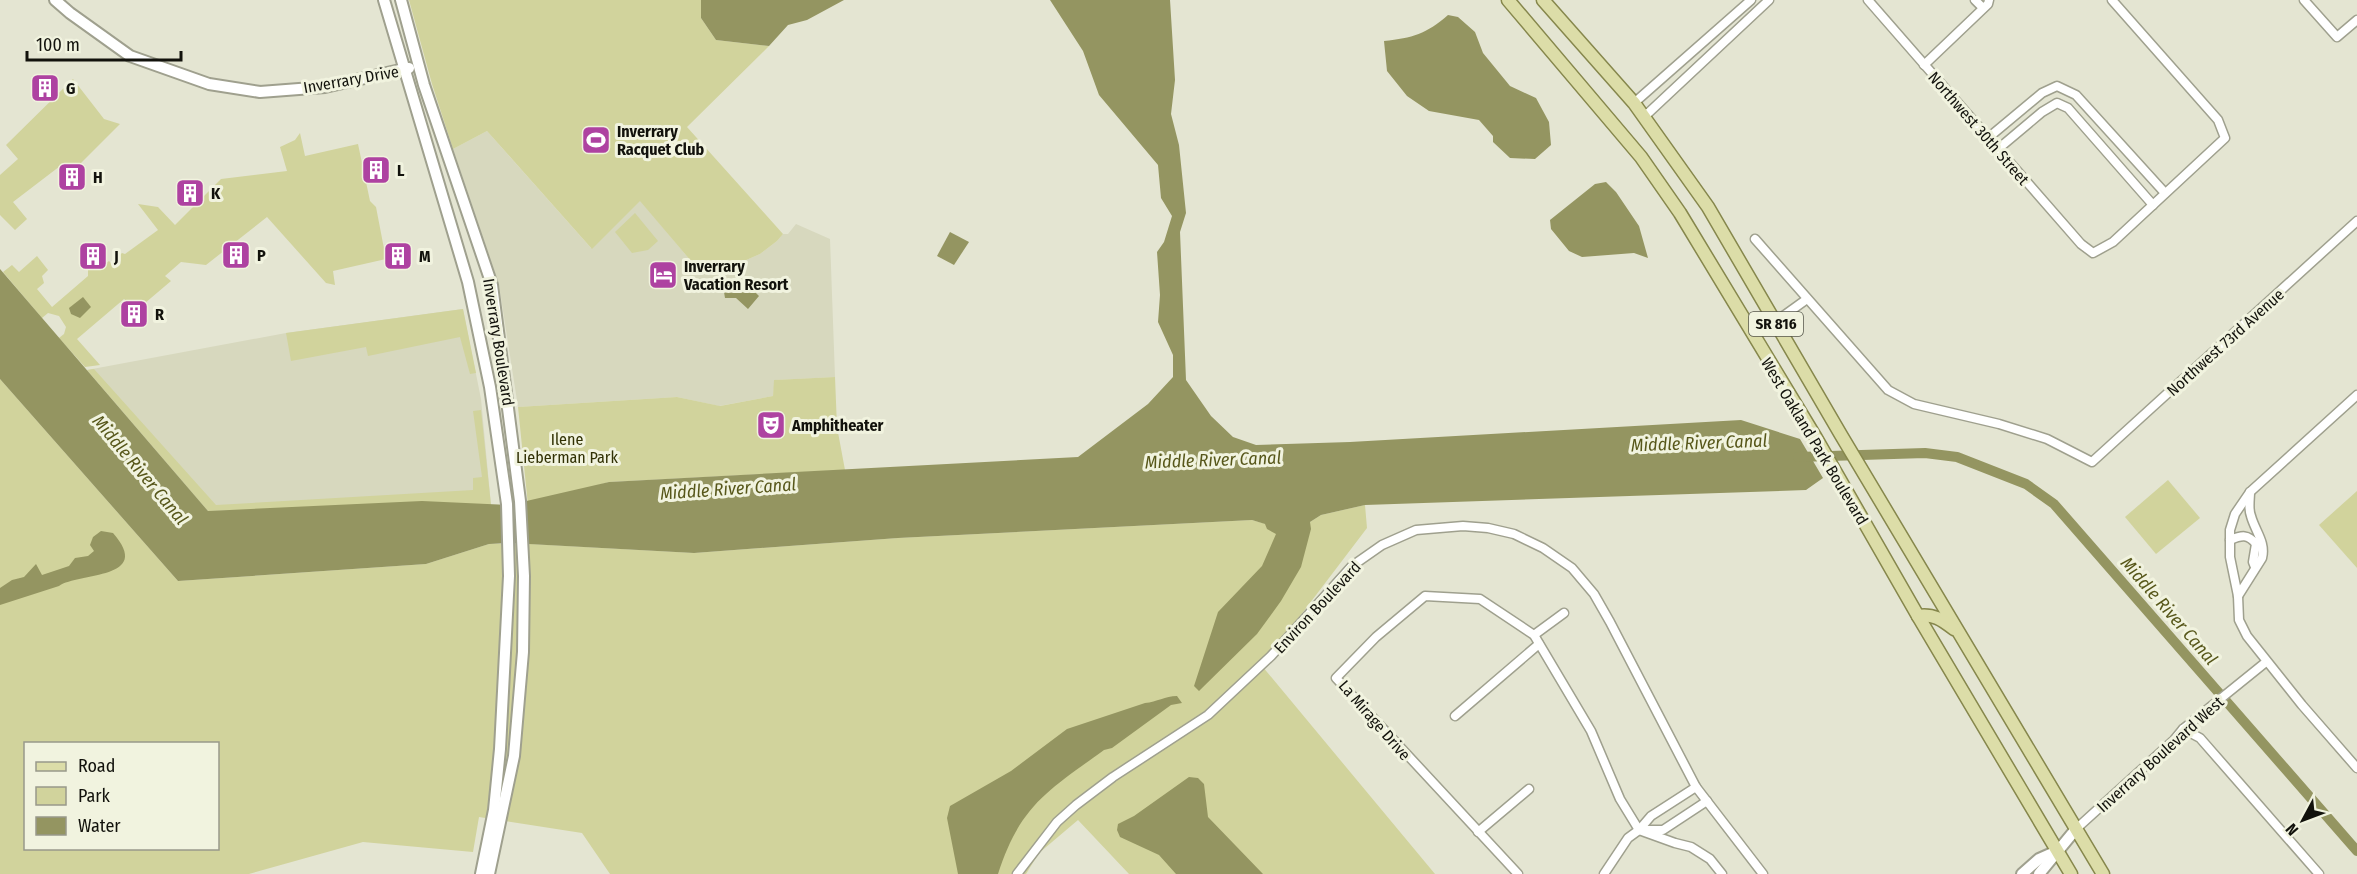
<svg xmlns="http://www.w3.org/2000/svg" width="2357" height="874" font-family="'Fira Sans Condensed',sans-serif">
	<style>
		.built { fill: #d7d8be }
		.green { fill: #d1d39c; fill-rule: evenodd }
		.water { fill: #949561 }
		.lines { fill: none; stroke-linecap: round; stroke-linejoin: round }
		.canal { stroke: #949561; stroke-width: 10 }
		.minor-casing { stroke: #9fa08e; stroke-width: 11 }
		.tertiary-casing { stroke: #9fa08e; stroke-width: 14 }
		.primary-casing { stroke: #86874c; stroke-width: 15 }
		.minor { stroke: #fff; stroke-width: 8 }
		.tertiary { stroke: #fff; stroke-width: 10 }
		.primary { stroke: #dcdda8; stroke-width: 12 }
		.labels { text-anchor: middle; stroke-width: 6; stroke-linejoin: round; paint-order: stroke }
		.shield { fill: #f1f3df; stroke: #55564b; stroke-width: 1.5 }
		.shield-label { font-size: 15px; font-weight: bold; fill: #12120c }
		.street-label { font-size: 16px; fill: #12120c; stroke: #f1f3df }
		.poi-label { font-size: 16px; font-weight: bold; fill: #12120c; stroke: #f1f3df; text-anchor: start }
		.park-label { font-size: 16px; fill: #313104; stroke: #f1f3df }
		.water-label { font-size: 18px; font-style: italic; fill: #57571a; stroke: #f1f3df }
	</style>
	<rect width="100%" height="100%" fill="#e4e5d2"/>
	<g class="built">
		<path d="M487,131L591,248L640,200L691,261L716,265L744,261L760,254L777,241L783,234H788L796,224L830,239L835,377L775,380L773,396L719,406L677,397L518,407L499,285L453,149Z"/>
		<path d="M463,309L481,399L491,505L422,501L208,511L87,370L286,333Z"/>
	</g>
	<g class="green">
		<path d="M409,0H701V18L716,40L769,46L687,127L783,234L777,241L760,254L744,261L716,265L691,261L640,201L592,249L487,131L453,149L432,84Z"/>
		<path d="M73,79L104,119L120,124L73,171L64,163L13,202L27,219L15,230L0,215V175L18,159L6,145Z"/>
		<path d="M300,133L305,156L358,144L370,201L376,207L386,259L333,271L335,285L326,283L267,217L206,265L181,262L165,276L171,281L138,309L124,299L77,339L100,365L85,367L59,338L64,334L66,327L59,316L48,313L42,318L3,272L12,265L19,272L37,256L48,270L42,276L44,283L37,289L52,307L88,276V270L95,265L93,261L98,257L105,264L109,261L111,263L122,253L125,254L158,230L138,204L158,207L175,225L221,179L287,171L280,147L295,140Z"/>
		<path d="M635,213L658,241L648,250L632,253L615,232Z"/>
		<path d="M463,309L476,373L470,374L460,337L368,356L366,347L291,361L286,333Z"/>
		<path d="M94,369L216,505L473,490V478L482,477L473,411L481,410L491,505L208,511L87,370Z"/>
		<path d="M835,377L837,427L845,470L609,482L528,505L518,407L677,397L720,406L773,396L774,380Z"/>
		<path d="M0,379L178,581L426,564L489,544H530L694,553L898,538L1252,520L1266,524L1310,522L1321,515L1365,505L1367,528L1262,666L1435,874H1129L1078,820L1039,853L1026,874H610L582,833L479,817L473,852L363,842L249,874H0ZM26,744H218V848H26Z"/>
		<path d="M2168,480L2200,518L2156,554L2125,517Z"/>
		<path d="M2357,491V568L2319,525Z"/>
	</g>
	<g class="water">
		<path d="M701,0H844L807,20L788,25L769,46L716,40L701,18Z"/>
		<path d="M1050,0H1170L1175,80L1171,114L1179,145L1186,213L1180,232L1186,380L1211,416L1233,437L1256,445L1350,442L1741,420L1800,439L1823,478L1806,490L1365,505L1321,515L1310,522L1311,529L1301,567L1281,601L1257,634L1199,691L1194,686L1218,612L1262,566L1276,534L1267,529L1265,524L1252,520L898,538L694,553L510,543L489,544L426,564L178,581L0,379V269L208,511L422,501L509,505L609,482L1078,457L1148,404L1173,377V355L1158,322L1160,295L1157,252L1164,242L1172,216L1161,198L1158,165L1099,95L1083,51Z"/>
		<path d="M1448,15L1458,17L1475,32L1483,53L1510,86L1536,98L1549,122L1551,145L1535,159L1510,158L1493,142V136L1479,120L1429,111L1407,96L1387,71L1384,41C1413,38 1426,34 1448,15Z"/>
		<path d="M1606,182L1616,192L1639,226L1648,258L1634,253L1582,257L1569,251L1551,229L1550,220L1595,184Z"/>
		<path d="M950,232L969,242L954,265L937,256Z"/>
		<path d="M733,280L749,286L759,296L748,309L736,298H725L723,286Z"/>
		<path d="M83,297L91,307L80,318L71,314L69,308Z"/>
		<path d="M101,531L113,533C154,580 79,572 59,586L0,605V588L12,580L24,577L36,564L42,575L69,566L75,558L88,556L94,551L90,545L93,537Z"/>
		<path d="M1177,696L1182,703L1171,705L1112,748L1104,750C1049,790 1020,805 998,874H958L947,818L950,806L1011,771L1067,729L1145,703C1157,702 1165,696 1177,696Z"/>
		<path d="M1189,777L1198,778L1204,784L1208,817L1263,874H1176L1159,855L1120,837L1117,830L1118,824L1134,816Z"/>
	</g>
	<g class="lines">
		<path class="canal" d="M1798,457L1925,453L1957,457L2026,484L2054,504L2357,851"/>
		<g class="minor-casing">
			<g id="minor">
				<path d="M1868,0L2081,244L2093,253L2113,242L2225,138L2218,120L2112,0"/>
				<path d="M1975,0L1983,8"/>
				<path d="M2304,0L2337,37L2357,20"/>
				<path d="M1924,65L1988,4L1989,0"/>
				<path d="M1634,103L1751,0"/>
				<path d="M1644,117L1769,0"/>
				<path d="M1988,138L2042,93L2057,86L2076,95L2165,193"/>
				<path d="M1998,149L2042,112L2057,103L2068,108L2153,205"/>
				<path d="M1755,239L1888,390L1914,404L1999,424L2047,439L2092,462L2357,221"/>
				<path d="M1775,322L1807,299"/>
				<path d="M2357,395L2250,492L2235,514L2230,530V557L2238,596L2239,620L2247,636L2302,705L2357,768"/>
				<path d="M2230,540C2242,535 2248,534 2256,544L2253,562L2255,567"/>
				<path d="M2238,596L2262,558C2266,542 2255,531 2251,516C2248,509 2250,500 2250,492"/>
				<path d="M1534,635L1564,613"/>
				<path d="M1455,716L1539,644"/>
				<path d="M2183,729L2200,738L2319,874"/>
				<path d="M2076,829L2174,740L2183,729L2266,662"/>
				<path d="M1643,830H1663L1707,801"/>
				<path d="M1478,832L1529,789"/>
				<path d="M1017,874L1057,822L1076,805L1113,777L1208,715L1271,656L1352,566L1382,545L1416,530L1463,526L1488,528L1514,534L1543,548L1572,568L1594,594L1610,622L1696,787L1763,874"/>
				<path d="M1518,874L1336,678L1376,637L1425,596L1480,599L1534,635L1591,731L1620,799L1639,830L1675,843L1691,847L1710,859L1722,874"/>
				<path d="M1604,874L1628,838L1639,830L1651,816L1696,787"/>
			</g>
		</g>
		<g class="tertiary-casing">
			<g id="tertiary">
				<path d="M55,0L70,13L130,56L209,84L260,92L325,87L409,68"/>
				<path d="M384,0L468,282L490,387L507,504L509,576L500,749L494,810L481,874"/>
				<path d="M401,0L424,85L492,285L520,501L524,576L523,652L514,756L489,874"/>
				<path d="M2022,874L2039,859L2057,851"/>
				<path d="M2039,874L2076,829"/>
			</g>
		</g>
		<g class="primary-casing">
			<g id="primary">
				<path d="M1508,0L1641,157L1680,213L1816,438L1918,616L2071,874"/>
				<path d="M1543,0L1634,103L1708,207L1841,435L2103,874"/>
				<path d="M1918,616C1934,614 1941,619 1954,629"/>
			</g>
		</g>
		<use href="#minor" class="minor"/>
		<use href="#tertiary" class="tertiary"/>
		<use href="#primary" class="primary"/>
	</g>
	<defs>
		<g id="building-square" transform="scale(1.5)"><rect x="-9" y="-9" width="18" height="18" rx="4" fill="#ae42a1" stroke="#f1f3df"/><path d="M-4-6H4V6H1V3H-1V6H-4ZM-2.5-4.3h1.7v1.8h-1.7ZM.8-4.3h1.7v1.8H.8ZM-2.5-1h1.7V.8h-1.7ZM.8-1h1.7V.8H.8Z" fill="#fff"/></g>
		<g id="stadium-square" transform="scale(1.5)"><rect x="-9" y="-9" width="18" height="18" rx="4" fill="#ae42a1" stroke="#f1f3df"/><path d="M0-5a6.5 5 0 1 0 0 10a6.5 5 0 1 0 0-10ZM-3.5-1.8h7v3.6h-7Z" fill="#fff"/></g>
		<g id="hotel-square" transform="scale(1.5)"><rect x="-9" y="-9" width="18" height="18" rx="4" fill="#ae42a1" stroke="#f1f3df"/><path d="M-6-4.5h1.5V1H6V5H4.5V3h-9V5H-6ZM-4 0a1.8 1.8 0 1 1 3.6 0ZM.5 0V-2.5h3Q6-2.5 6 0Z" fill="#fff"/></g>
		<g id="theatre-square" transform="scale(1.5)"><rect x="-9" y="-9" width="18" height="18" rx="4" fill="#ae42a1" stroke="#f1f3df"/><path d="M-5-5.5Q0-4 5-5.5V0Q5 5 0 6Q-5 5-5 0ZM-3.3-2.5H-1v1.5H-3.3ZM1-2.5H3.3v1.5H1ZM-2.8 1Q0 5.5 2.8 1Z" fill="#fff"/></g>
	</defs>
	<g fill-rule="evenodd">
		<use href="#building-square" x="45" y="88"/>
		<use href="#stadium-square" x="596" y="140"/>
		<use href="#building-square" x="376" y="170"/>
		<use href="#building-square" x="72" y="177"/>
		<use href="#building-square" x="190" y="193"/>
		<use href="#building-square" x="236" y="255"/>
		<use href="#building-square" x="93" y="256"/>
		<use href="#building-square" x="398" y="256"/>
		<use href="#hotel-square" x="663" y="275"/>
		<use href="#building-square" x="134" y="314"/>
		<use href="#theatre-square" x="771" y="425"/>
	</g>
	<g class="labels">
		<rect class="shield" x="1749" y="312" width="54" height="24" rx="4.5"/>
		<g class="shield-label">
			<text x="1776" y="329">SR 816</text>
		</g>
		<g class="street-label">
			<text transform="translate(351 79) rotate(-10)" y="6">Inverrary Drive</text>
			<text transform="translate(1979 128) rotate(49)" y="6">Northwest 30th Street</text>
			<text transform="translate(499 342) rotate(81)" y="6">Inverrary Boulevard</text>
			<text transform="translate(2225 342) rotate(-42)" y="6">Northwest 73rd Avenue</text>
			<text transform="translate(1815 441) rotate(59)" y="6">West Oakland Park Boulevard</text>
			<text transform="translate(1317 607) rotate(-47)" y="6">Environ Boulevard</text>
			<text transform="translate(1375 720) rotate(49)" y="6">La Mirage Drive</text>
			<text transform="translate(2160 754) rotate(-42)" y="6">Inverrary Boulevard West</text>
		</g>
		<g class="poi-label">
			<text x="66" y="94">G</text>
			<text x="617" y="137">Inverrary<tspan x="617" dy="18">Racquet Club</tspan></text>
			<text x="397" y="176">L</text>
			<text x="93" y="183">H</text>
			<text x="211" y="199">K</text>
			<text x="257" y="261">P</text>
			<text x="114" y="262">J</text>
			<text x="419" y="262">M</text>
			<text x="684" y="272">Inverrary<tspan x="684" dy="18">Vacation Resort</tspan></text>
			<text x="155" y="320">R</text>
			<text x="792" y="431">Amphitheater</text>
		</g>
		<g class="park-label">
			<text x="567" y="445">Ilene<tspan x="567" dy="18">Lieberman Park</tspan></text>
		</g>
		<g class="water-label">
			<text transform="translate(1699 443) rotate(-2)" y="6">Middle River Canal</text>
			<text transform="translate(1213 460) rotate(-2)" y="6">Middle River Canal</text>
			<text transform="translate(140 470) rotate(50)" y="6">Middle River Canal</text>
			<text transform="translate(728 489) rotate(-4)" y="6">Middle River Canal</text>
			<text transform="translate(2169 611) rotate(49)" y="6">Middle River Canal</text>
		</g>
	</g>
	<rect x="24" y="742" width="195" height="108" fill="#f1f3df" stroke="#98998b" stroke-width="1.5"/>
	<rect x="36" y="762" width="30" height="9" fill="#dcdda8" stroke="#98998b" stroke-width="1.5"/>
	<text x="78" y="772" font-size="18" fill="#12120c">Road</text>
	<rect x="36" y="787" width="30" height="18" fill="#d1d39c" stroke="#98998b" stroke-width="1.5"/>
	<text x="78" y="802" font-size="18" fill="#12120c">Park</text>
	<rect x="36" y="817" width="30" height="18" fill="#949561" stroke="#98998b" stroke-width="1.5"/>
	<text x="78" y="832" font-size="18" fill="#12120c">Water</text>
	<g transform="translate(2303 820) rotate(229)" stroke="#f1f3df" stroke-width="4.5" paint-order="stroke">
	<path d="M0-4.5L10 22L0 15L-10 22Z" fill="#12120c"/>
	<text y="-9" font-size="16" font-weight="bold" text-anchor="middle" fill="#12120c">N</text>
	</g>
	<path d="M27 51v9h154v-9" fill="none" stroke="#12120c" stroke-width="3"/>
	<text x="36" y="51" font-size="18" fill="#12120c" stroke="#f1f3df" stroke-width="4.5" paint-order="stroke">100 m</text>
</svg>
